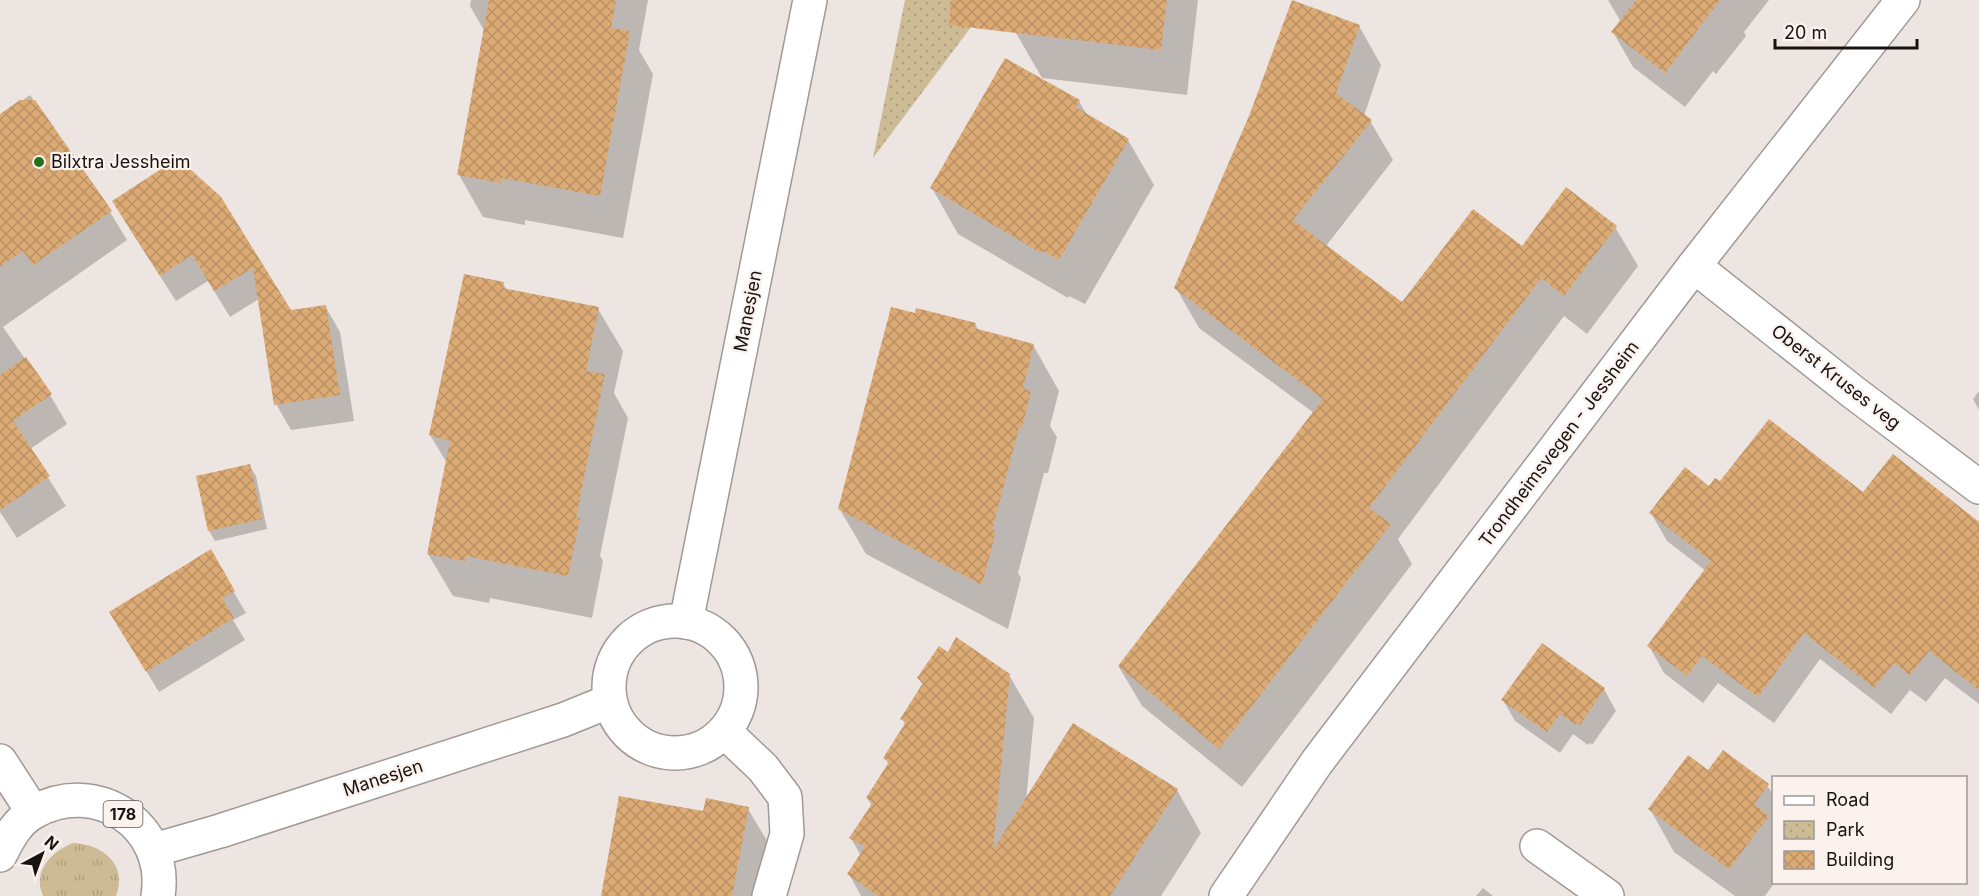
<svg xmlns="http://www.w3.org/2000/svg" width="1979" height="896" font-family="Inter,sans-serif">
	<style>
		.grass { fill: url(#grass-tufts) }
		.park { fill: url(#park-dots) }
		.shadow { fill: #0003 }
		.building { fill: url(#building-cross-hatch) }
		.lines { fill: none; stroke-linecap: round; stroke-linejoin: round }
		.street-casing { stroke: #a19995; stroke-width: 36 }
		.secondary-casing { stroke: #a19995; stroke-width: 36 }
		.primary-casing { stroke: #a19995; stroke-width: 36 }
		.street { stroke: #fff; stroke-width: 33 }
		.secondary { stroke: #fff; stroke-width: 33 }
		.primary { stroke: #fff; stroke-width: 33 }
		.poi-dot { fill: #227119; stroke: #fbf2ee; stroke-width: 2 }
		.labels { text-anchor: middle; stroke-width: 4.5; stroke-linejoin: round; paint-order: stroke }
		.shield { fill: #fbf2ee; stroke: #5b5653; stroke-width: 1.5 }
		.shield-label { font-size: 16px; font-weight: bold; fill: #161311 }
		.poi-label { font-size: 18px; fill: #161311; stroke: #fbf2ee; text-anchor: start }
		.street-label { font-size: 18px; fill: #161311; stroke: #fbf2ee }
	</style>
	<defs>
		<pattern id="grass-tufts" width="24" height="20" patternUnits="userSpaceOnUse" patternTransform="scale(1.5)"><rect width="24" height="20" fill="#cdbb95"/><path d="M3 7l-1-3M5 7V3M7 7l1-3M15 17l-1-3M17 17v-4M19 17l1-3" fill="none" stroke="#afa07f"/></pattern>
		<pattern id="park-dots" width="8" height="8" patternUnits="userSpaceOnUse" patternTransform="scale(1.5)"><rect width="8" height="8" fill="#cdbb95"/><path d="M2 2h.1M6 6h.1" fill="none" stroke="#afa07f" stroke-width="1.8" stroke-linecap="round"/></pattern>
		<pattern id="building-cross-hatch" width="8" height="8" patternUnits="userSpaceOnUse" patternTransform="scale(1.5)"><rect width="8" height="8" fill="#dbaa75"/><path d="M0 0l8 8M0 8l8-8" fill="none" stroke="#bb9164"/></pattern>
	</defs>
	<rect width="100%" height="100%" fill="#ede5e1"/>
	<path class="grass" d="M73,843C102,844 128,864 116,896H43C32,871 51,852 73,843Z"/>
	<path class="park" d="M905,0H974L971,27L873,158Z"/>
	<g class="shadow">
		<path d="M471,0H648L639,50L653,74L623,238L525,220V225L483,217L459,175L485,32L470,6Z"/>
		<path d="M1020,0H1198L1187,95L1042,78L1016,33Z"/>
		<path d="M1608,0H1769L1744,32L1746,36L1716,74L1713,71L1685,107L1633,67L1613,32L1621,22Z"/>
		<path d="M1359,26L1381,65L1364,116L1370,121L1393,160L1326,246L1403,304L1522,248L1615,227L1638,266L1587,334L1564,316L1398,539L1412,564L1242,787L1142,706L1119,667L1314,413L1199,328L1176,288Z"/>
		<path d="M30,95L110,212L127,240L3,327L50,395L67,424L30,449L66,506L17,538L0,512V116Z"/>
		<path d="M1079,101L1087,115L1128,140L1154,185L1085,304L1069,296L1068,298L958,234L932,188Z"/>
		<path d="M220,198L290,312L325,306L340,332L354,421L291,430L276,404L259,299L230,317L208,281L176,301L129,228Z"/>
		<path d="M503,284L507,290L598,309L623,351L614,393L628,418L600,556L603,561L592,618L490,598L489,603L453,596L428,554L447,463L430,435Z"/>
		<path d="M975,324L979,331L1033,345L1059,391L1050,426L1057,437L1048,473H1044L1018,573L1021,578L1008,629L866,554L839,508Z"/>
		<path d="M1979,391V410L1973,399Z"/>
		<path d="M249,465L256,476L267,529L215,541L209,531Z"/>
		<path d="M1720,484L1864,494L1979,523V704L1945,678L1926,702L1910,690L1891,714L1820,659L1774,723L1718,683L1703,703L1664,673L1649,646L1706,571L1667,541L1651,513Z"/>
		<path d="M210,552L246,613L233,620L245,640L159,692L123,633Z"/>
		<path d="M1542,645L1604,689L1616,711L1592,745L1590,743L1588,745L1573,734L1560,753L1515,721L1503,700Z"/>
		<path d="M949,654L1009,675L1034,718L1026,801L1177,790L1201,833L1161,896H861L849,874L861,856L851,838L872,806L867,798L889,765L885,758L906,725L902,719L923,686L919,679Z"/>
		<path d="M1708,773L1767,785L1774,796L1775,882L1765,896H1735L1674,852L1650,809Z"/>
		<path d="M748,809L775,854L767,896H603L705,813Z"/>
		<path d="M1483,888L1493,896H1476Z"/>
	</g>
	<g class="building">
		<path d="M489,0H616L611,28L630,31L600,196L501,178V183L457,175Z"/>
		<path d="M951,0H1167L1161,50L949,25Z"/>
		<path d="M1292,0L1360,25L1336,93L1372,120L1293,220L1402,302L1473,209L1522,246L1566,187L1617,226L1564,296L1541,278L1369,508L1391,524L1219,749L1118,666L1323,399L1174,288L1249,116Z"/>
		<path d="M1636,0H1720L1665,73L1611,32Z"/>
		<path d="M1005,58L1080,100L1076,107L1129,139L1059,260L1043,251L1041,253L930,188Z"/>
		<path d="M20,100H35L112,211L33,265L23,251L0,267V114Z"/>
		<path d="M178,158L221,197L291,310L326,305L340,395L274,405L253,268L214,291L192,255L160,276L112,201Z"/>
		<path d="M464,274L504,282L503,288L599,307L586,371L605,374L576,517L580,518L568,576L466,556L465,561L427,554L450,441L429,435Z"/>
		<path d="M891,307L915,313L916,308L976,323L974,328L1034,344L1023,388L1031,391L1022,428H1019L992,530L996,531L982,585L838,509Z"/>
		<path d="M26,357L52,394L13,421L50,476L0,510V375Z"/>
		<path d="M1769,419L1863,492L1893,454L1979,522V690L1929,651L1910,675L1894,663L1874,688L1804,633L1758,697L1702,656L1687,676L1647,646L1711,561L1649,513L1685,467L1709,486L1715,478L1720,481Z"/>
		<path d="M250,464L262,519L208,531L196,476Z"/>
		<path d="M211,549L235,591L222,598L234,618L146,672L109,612Z"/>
		<path d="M956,637L1010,674L993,850L1073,723L1178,789L1110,896H878L847,874L865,847L849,838L873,802L866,798L889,762L883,758L906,722L900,719L923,683L917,678L939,646L948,652Z"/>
		<path d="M1542,643L1605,688L1580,725L1577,723L1576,725L1560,714L1547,732L1501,700Z"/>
		<path d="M1723,750L1769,784L1754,804L1769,816L1729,869L1648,809L1688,755L1708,770Z"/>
		<path d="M619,796L703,811L706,798L749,807L732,896H601Z"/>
	</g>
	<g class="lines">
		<g class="street-casing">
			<g id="street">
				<path d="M1694,266L1853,392L1979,487"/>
				<circle cx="675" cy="687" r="66"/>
				<path d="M686,622L810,0"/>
				<path d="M725,732L763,768L785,797L787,834L769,896"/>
				<path d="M1537,846L1607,896"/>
				<path d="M154,850L220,831L563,720L610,701"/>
			</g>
		</g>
		<g class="secondary-casing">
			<path id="secondary" d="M1226,896L1317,762L1694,266L1903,0"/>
		</g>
		<g class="primary-casing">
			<g id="primary">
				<path d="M0,761L33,812"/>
				<path d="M0,855C8,839 17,821 34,812C96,777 169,825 158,896"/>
			</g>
		</g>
		<use href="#street" class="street"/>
		<use href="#secondary" class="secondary"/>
		<use href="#primary" class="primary"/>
	</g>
	<circle class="poi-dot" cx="39" cy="162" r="6"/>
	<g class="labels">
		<rect class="shield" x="103.5" y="801" width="39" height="26" rx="4.5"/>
		<g class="shield-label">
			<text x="123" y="820">178</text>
		</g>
		<g class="poi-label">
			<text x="51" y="168">Bilxtra Jessheim</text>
		</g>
		<g class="street-label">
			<text transform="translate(748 311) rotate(-79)" y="6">Manesjen</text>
			<text transform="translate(1836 377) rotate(38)" y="6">Oberst Kruses veg</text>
			<text transform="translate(1559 444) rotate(-53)" y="6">Trondheimsvegen - Jessheim</text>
			<text transform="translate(383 778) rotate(-18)" y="6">Manesjen</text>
		</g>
	</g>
	<rect x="1772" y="776" width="195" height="108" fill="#fbf2ee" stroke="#9f9996" stroke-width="1.5"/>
	<rect x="1784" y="796" width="30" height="9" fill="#ffffff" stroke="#9f9996" stroke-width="1.5"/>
	<text x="1826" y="806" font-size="18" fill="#161311">Road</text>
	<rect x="1784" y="821" width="30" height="18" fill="url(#park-dots)" stroke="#9f9996" stroke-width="1.5"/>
	<text x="1826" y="836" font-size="18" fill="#161311">Park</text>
	<rect x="1784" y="851" width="30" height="18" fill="url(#building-cross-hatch)" stroke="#9f9996" stroke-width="1.5"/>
	<text x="1826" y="866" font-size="18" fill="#161311">Building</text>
	<g transform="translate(42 854) rotate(41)" stroke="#fbf2ee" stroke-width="4.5" paint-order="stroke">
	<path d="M0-4.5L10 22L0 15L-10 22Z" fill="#161311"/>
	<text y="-9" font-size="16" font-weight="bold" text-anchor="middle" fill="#161311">N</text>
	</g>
	<path d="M1775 39v9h142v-9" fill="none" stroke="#161311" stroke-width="3"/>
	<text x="1784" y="39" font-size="18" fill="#161311" stroke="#fbf2ee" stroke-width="4.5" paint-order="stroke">20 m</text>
</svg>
